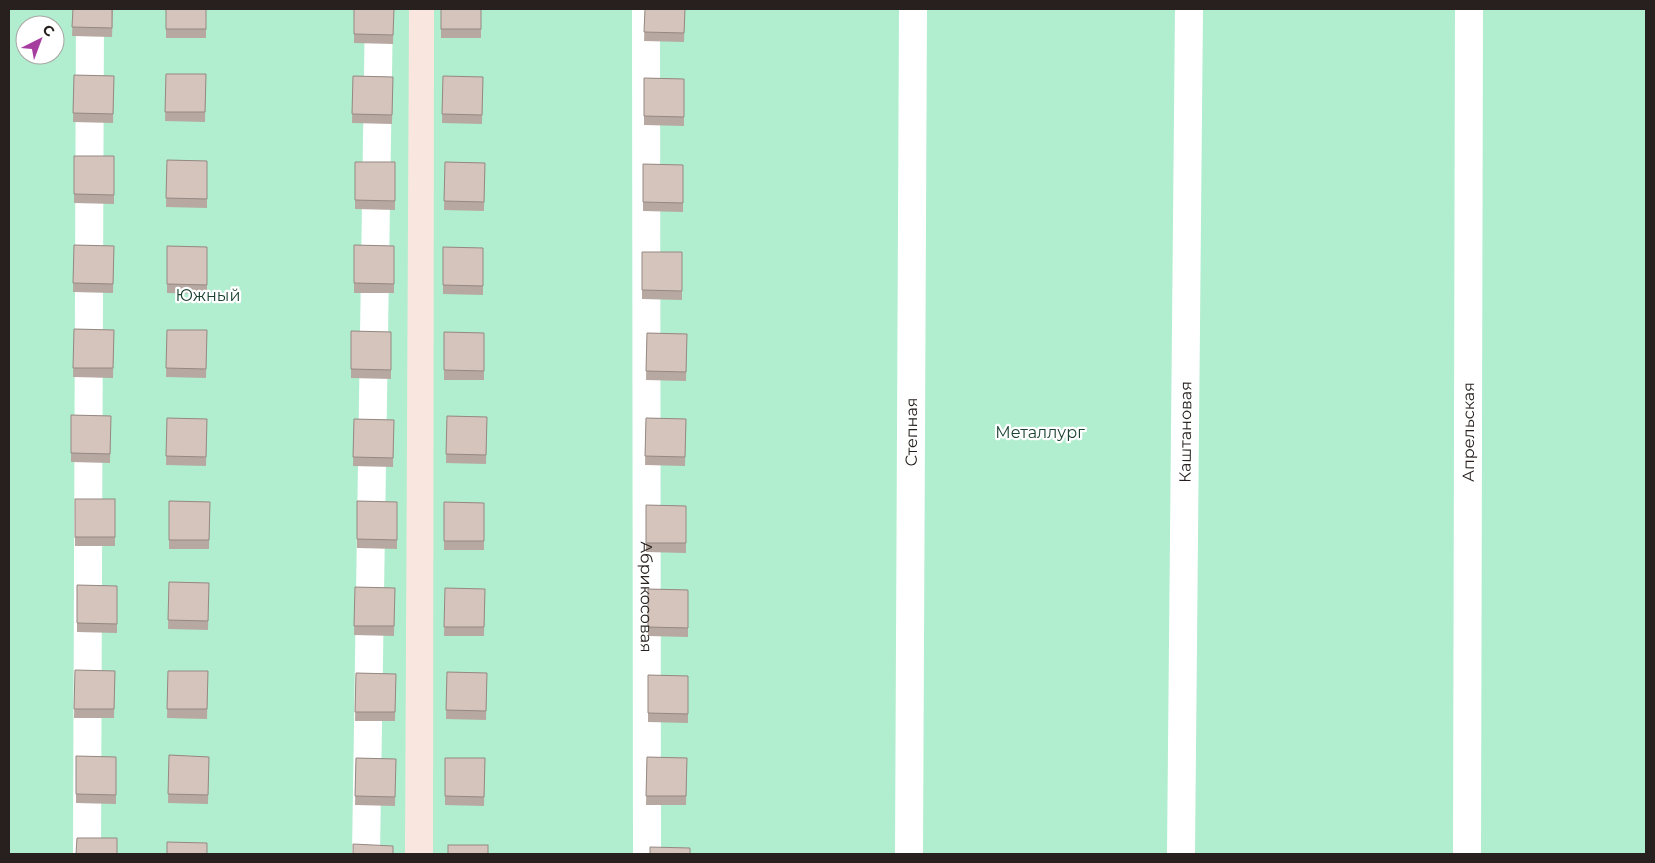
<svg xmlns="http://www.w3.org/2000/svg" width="1655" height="863" font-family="Montserrat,sans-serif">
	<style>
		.green { fill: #b1edcf; fill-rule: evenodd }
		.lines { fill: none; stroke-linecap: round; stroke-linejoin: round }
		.street { stroke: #fff; stroke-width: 28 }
		.wall { fill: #b7a9a1 }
		.building { fill: #d5c4bb; stroke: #958983 }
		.labels { text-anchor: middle; stroke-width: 4.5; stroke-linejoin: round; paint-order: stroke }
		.park-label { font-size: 16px; fill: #1c4332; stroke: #fff }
		.street-label { font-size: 16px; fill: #27201e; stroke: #fff }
	</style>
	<rect width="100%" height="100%" fill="#f9e7df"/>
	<g class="green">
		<path d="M9,9H409L405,854H9ZM25,25H55V55H25Z"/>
		<path d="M434,9H1646V854H433Z"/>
	</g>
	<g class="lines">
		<g class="street">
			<path id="s1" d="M646,9L647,854"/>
			<path d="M87,854L90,9"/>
			<path d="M366,854L379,9"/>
			<path id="s2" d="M909,854L913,9"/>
			<path id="s3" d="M1181,854L1189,9"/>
			<path id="s4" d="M1467,854L1469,9"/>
		</g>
	</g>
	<g class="wall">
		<path d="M73,9H113L112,37L72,36Z"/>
		<rect x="166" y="9" width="40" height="29"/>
		<path d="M354,9H394L393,44L354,43Z"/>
		<rect x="441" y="9" width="40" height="29"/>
		<path d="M645,9H685L684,42L644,41Z"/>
		<path d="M166,74H206L205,122L165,121Z"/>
		<path d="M74,75L114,76L113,123L73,122Z"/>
		<path d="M353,76L393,77L392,124L352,123Z"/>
		<path d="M443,76L483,77L482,124L442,123Z"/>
		<path d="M644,78L684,79V126L644,125Z"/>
		<path d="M74,156H114V204L74,203Z"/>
		<path d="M167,160L207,161V208L166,207Z"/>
		<path d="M355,162H395V210L355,209Z"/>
		<path d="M445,162L485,163L484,211L444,210Z"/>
		<path d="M643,164L683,165V212L643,211Z"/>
		<path d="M74,245L114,246L113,293L73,292Z"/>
		<path d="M354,245L394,246V293H354Z"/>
		<path d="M167,246L207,247V294L167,293Z"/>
		<path d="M443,247L483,248V295L443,294Z"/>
		<path d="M642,252H682V300L642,299Z"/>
		<path d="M74,329L114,330L113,378L73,377Z"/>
		<path d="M167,330H207L206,378L166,377Z"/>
		<path d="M351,331L391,332V379L351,378Z"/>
		<path d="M444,332L484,333V380H444Z"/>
		<path d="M647,333L687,334L686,381L646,380Z"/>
		<path d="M71,415L111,416L110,463L71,462Z"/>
		<path d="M447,416L487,417L486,464L446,463Z"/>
		<path d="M167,418L207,419L206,466L166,465Z"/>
		<path d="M646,418L686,419L685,466L645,465Z"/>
		<path d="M354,419L394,420L393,467L353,466Z"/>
		<rect x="75" y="499" width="40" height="47"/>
		<path d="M169,501L210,502L209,549H169Z"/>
		<path d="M357,501L397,502V549L357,548Z"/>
		<path d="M444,502L484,503V550H444Z"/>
		<path d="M646,505L686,506V553L646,552Z"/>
		<path d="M169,582L209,583L208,630L168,629Z"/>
		<path d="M77,585L117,586V633L77,632Z"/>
		<path d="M355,587L395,588L394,636L354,635Z"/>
		<path d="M445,588L485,589L484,636H444Z"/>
		<path d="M648,589L688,590V637L648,636Z"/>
		<path d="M75,670L115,671L114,718H74Z"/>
		<path d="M168,671H208L207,719L167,718Z"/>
		<path d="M447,672L487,673L486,720L446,719Z"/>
		<path d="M356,673L396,674L395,721H355Z"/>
		<path d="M648,675L688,676V723L648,722Z"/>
		<path d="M169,755L209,757L208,804L168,803Z"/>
		<path d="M76,756L116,757V804L76,803Z"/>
		<path d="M647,757L687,758L686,805H646Z"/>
		<path d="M356,758L396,759L395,806L355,805Z"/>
		<path d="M445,758H485L484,806L445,805Z"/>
	</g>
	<g class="building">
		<path d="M73,9H112V28L72,27Z"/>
		<rect x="166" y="9" width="40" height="20"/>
		<path d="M354,9H394L393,35L354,34Z"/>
		<rect x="441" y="9" width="40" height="20"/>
		<path d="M645,9H685L684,33L644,32Z"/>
		<path d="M166,74H206L205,112H165Z"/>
		<path d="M74,75L114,76L113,114L73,113Z"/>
		<path d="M353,76L393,77L392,115L352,114Z"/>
		<path d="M443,76L483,77L482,115L442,114Z"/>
		<path d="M644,78L684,79V117L644,116Z"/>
		<path d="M74,156H114V195L74,194Z"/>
		<path d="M167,160L207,161V199L166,198Z"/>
		<path d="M355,162H395V201L355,200Z"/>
		<path d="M445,162L485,163L484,202L444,201Z"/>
		<path d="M643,164L683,165V203L643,202Z"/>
		<path d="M74,245L114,246L113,284L73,283Z"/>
		<path d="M354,245L394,246V284L354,283Z"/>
		<path d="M167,246L207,247V285L167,284Z"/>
		<path d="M443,247L483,248V286L443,285Z"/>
		<path d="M642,252H682V291L642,290Z"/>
		<path d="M74,329L114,330L113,368H73Z"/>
		<path d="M167,330H207L206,369L166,368Z"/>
		<path d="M351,331L391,332V370L351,369Z"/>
		<path d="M444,332L484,333V371L444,370Z"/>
		<path d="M647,333L687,334L686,372L646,371Z"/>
		<path d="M71,415L111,416L110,454L71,453Z"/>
		<path d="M447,416L487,417L486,455L446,454Z"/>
		<path d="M167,418L207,419L206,457L166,456Z"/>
		<path d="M646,418L686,419L685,457L645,456Z"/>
		<path d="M354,419L394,420L393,458L353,457Z"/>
		<rect x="75" y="499" width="40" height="38"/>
		<path d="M169,501L210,502L209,540H169Z"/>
		<path d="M357,501L397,502V540L357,539Z"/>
		<path d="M444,502L484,503V541H444Z"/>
		<path d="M646,505L686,506V543H646Z"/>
		<path d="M169,582L209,583L208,621L168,620Z"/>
		<path d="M77,585L117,586V624L77,623Z"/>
		<path d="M355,587L395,588L394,626H354Z"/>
		<path d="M445,588L485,589L484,627H444Z"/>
		<path d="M648,589L688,590V628L648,627Z"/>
		<path d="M75,670L115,671L114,709H74Z"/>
		<path d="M168,671H208L207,709H167Z"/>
		<path d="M447,672L487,673L486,711L446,710Z"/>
		<path d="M356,673L396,674L395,712H355Z"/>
		<path d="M648,675L688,676V714L648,713Z"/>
		<path d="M169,755L209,757L208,795L168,794Z"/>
		<path d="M76,756L116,757V795L76,794Z"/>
		<path d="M647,757L687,758L686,796H646Z"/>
		<path d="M356,758L396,759L395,797L355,796Z"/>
		<path d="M445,758H485L484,797L445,796Z"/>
		<path d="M77,838H117V854H76Z"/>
		<path d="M167,842L207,843V854H167Z"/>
		<path d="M353,844L393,846V854H353Z"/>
		<rect x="448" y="845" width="40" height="9"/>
		<path d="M650,847L690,848V854H650Z"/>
	</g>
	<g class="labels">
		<g class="park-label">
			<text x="208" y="301">Южный</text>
			<text x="1040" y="438">Металлург</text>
		</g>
		<g class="street-label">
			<text dy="6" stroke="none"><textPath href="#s2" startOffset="422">Степная</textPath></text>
			<text dy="6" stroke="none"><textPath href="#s3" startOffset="422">Каштановая</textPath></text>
			<text dy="6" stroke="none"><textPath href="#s4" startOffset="422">Апрельская</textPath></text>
			<text dy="6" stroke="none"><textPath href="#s1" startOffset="588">Абрикосовая</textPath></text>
		</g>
	</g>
	<rect width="1655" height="863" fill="none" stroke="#27201e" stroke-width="20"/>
	<g transform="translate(40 40) rotate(42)"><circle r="24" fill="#ffffff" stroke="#a9a6a5"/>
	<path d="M0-4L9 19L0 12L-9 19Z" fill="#a63ea0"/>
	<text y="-8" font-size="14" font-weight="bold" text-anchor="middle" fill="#27201e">С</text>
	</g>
</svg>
